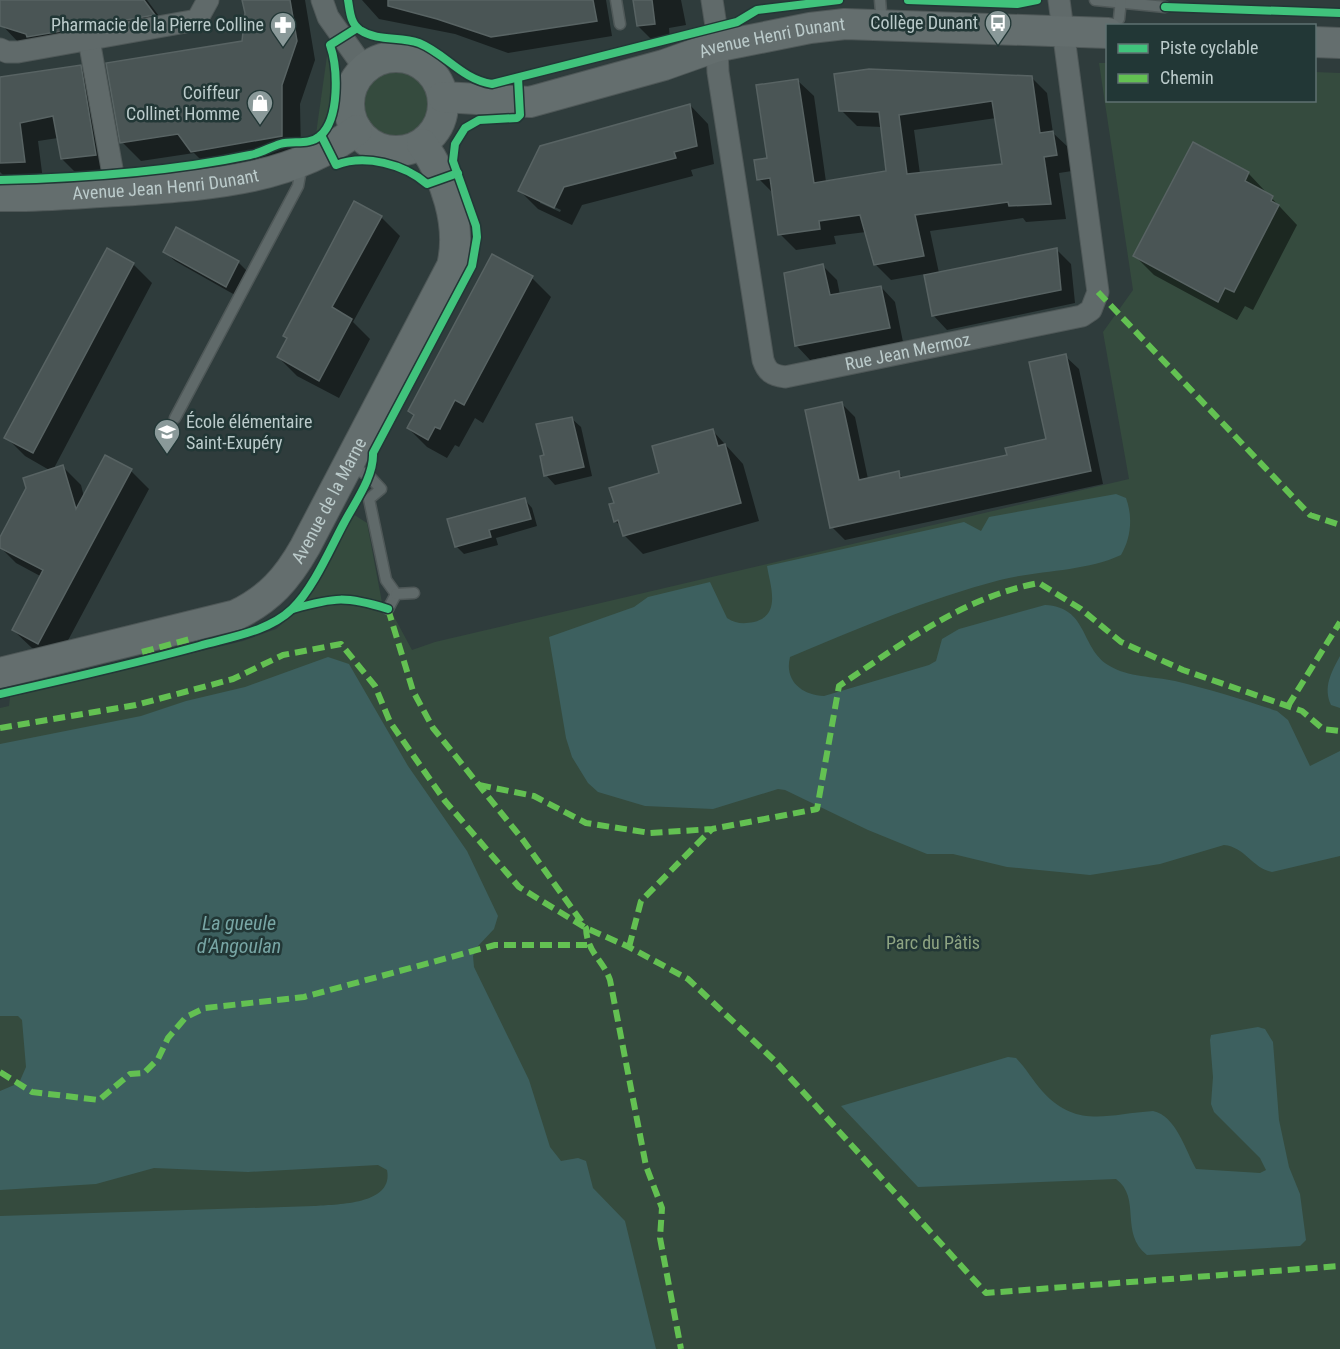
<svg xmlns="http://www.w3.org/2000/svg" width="1340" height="1349" font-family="'Roboto Condensed',sans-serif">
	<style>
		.green { fill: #354b3e }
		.water { fill: #3d605f }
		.shadow { fill: #0007; fill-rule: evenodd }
		.building { fill: #4a5555; stroke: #586363; stroke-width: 1.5; fill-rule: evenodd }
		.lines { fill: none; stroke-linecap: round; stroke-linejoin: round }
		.lane-casing { stroke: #4f5858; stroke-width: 13 }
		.street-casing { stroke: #4f5858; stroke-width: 23 }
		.secondary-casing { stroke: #4f5858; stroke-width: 32 }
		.lane { stroke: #606a6a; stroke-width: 10 }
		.street { stroke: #606a6a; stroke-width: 21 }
		.secondary { stroke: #646e6e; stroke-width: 30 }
		.quiet { stroke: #63c152; stroke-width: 6; stroke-dasharray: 12 6; stroke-linecap: butt }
		.cycleway-casing { stroke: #223736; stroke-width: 11 }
		.cycleway { stroke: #40c37c; stroke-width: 8 }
		.labels { text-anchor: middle; stroke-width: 5; stroke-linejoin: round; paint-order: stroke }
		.poi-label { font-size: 18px; fill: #bbcbcb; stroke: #223736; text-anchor: end }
		.street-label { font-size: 18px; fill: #bbcbcb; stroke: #223736 }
		.park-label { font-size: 18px; fill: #8ea482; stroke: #223736 }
		.water-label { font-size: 20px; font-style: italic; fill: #78a6a5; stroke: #223736 }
	</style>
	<rect width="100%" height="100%" fill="#2f3c3c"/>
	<g class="green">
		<path d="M328,49C337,74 334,112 316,134Z"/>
		<path d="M1099,63H1107L1108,100H1314L1315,72L1340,73V1349H0V708L9,706L10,697L243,641L276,629L297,611L353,514L367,523L384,613L391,611L412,650L435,642L1129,479L1103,332L1133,290Z"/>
		<circle cx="396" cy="103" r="35"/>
	</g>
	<g class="water">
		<path d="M1116,494L1126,498C1133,517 1131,538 1121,555C1084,572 1039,570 1000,580C928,599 858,628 790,657C784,681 802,695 824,696L929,665L936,661L942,639L959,629L1045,605C1088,607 1080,647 1108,665C1129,678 1153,676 1175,681C1209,689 1244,700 1277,711L1288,720L1310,766L1340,751V856L1272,872C1252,868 1245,847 1224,845L1160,864L1090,875L1007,867L953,854H927L868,830L785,790L778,789L713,809L645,806L598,792L588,783L572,757L566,738L549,637L634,607L648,597L710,582L727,618C736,624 744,624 754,622C782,615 770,585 767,566L964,522L981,531L989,517Z"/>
		<path d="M1340,656V708L1331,705C1323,687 1331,673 1340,656Z"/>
		<path d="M328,657L349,664L408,766L467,851L498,916L494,929L478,946L473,956L474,967L529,1080L550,1147L561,1161L578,1158L586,1161L593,1188L625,1221L656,1349H0V1216L314,1206C337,1204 394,1205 387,1170L378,1165L248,1172L154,1168L96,1184L0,1190V1091L19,1083L26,1067L22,1020L18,1016H0V744L141,716L186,701L245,687Z"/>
		<path d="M1258,1027L1265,1029L1273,1042L1279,1120L1289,1167L1300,1194L1306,1240L1300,1246L1147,1255C1119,1233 1142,1198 1116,1179L918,1187L841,1106L1008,1057L1016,1058C1026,1068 1033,1081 1043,1092C1077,1129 1108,1114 1153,1111C1176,1116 1185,1149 1196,1169L1260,1173L1266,1170L1260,1158L1214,1112L1211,1104L1213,1077L1210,1040L1211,1035Z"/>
	</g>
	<g class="shadow">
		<path d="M0,0H147L170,31L19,43L0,23Z"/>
		<path d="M244,0H305L315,60L300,104L301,155L211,170L194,153L141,161L122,142L243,42L246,13Z"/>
		<path d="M362,0H606L612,36L508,53L455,34L379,19Z"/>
		<path d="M634,0H681L686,25L669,28L670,40L654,42L638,26Z"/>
		<path d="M80,67L99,86L114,173L81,178L62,159L58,138L38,141L43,180L10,182L0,172V79Z"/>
		<path d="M1031,77L1047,93L1053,133L1069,148L1072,171L1059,173L1066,219L1026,222L1023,218L930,231L939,273L1057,250L1071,264L1075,303L947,330L933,315L925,274L891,280L875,264L866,232L834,236L836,244L796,250L780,234L774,194L759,179L769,159L798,81L814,96L826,182L888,172L882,127L857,126L841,110ZM996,118L1004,165L920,174L914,130Z"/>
		<path d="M690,105L708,124L714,164L691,170L693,176L582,205L572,225L538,209L520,191ZM540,200L561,210L560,212L540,203Z"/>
		<path d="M1193,144L1249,174L1297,225L1253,310L1245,306L1237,320L1154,275L1135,256Z"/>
		<path d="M381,217L400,236L353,322L370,339L339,398L297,376L278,357L288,339L284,336Z"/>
		<path d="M177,229L238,262L248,272L235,295L175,261L165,252Z"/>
		<path d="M108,250L133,264L152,283L53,470L63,467L81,485L84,497L131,471L149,489L57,661L32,648L13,630L42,577L16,563L0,547V541L51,471L25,456L6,437Z"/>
		<path d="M492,256L532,278L551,297L483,423L475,418L459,447L455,445L447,458L427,447L408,428Z"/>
		<path d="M823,266L837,280L840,295L881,287L895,302L903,342L810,360L796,345Z"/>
		<path d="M1065,356L1079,369L1103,484L845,540L832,527L842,404L855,417L868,479L898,473L904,479L1009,456L1048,440Z"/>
		<path d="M571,418L581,427L592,476L555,485L546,475V457Z"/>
		<path d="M713,431L743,464L759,521L643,554L624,535L622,527L615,521L661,474Z"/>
		<path d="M525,500L532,508L537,526L496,538L498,545L464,554L456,546Z"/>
	</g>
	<g class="building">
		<path d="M0,0H144L155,15L27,37L26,34L0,26Z"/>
		<path d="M242,0H290L297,41L282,85V136L191,152L178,134L120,143L106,63L242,41L245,13Z"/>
		<path d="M388,0H593L597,21L491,37L437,19L388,6Z"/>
		<path d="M633,0H652L655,24L637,26Z"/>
		<path d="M81,65L96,155L61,159L53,116L20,123L25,162L0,163V77Z"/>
		<path d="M869,69L1032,76L1040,133L1053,131L1057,155L1044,157L1051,204L1009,206L1008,202L915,215L924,256L874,265L860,215L819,221L820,229L778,235L770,178L757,180L754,160L767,158L756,85L798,79L814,183L886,171L879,112L839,111L834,74ZM992,101L1002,164L907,174L899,115Z"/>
		<path d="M690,104L697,146L674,152L676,158L564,187L554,208L518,191L540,146Z"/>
		<path d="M1193,142L1249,172L1245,181L1273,196L1271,201L1279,205L1234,292L1225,288L1218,302L1133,256Z"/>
		<path d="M354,201L382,216L332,307L352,319L319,381L277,357L287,338L283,336Z"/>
		<path d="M176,227L239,261L226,287L163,252Z"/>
		<path d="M107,248L134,263L33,453L4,438Z"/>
		<path d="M1057,248L1061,290L932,316L924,275Z"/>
		<path d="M492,254L533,276L464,405L455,400L440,429L435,427L428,440L407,428L414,415L408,411Z"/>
		<path d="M823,264L830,295L881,286L890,328L795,346L784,273Z"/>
		<path d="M1066,354L1091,471L830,528L805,410L842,402L859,480L899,471L900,478L1007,455L1005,448L1046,439L1029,362Z"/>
		<path d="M572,417L584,467L544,476L540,456L544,455L536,424Z"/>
		<path d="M713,429L718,446L725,444L741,503L623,536L618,520L614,522L609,504L614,503L609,488L659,473L652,446Z"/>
		<path d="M105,455L132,469L38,644L12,630L43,570L0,548V537L26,488L23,478L63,465L76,509Z"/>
		<path d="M525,498L531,519L489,530L491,537L455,547L447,519Z"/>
	</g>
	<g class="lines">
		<g class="lane-casing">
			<g id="lane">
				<path d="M616,0L620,24"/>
				<path d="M880,0L882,24"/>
				<path d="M1095,0L1165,7"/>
				<path d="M1119,19L1121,0"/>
				<path d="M175,418L298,186L302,164"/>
				<path d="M349,465L369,476L381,489L369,499L386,580L396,594L388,609"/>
				<path d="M396,594L414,593"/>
			</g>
		</g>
		<g class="street-casing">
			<g id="street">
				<path d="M322,0L328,17L365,69"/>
				<path id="s1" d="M712,0L716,26L718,72L763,360C767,372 772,375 785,377L1082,316L1091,310L1098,292L1059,0"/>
				<path d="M89,40L116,191"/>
				<path d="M0,49L7,52H18L197,20L208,0"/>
			</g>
		</g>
		<g class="secondary-casing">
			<g id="secondary">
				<path d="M1314,42L1340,43"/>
				<circle cx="396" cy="104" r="47"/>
				<path id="s2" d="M443,97L530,102L664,65L715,47L810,28L845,24L1108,33"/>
				<path id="s3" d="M0,196C40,197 79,193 118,191C201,185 289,183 357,130"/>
				<path id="s4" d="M0,673L236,615C269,599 287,579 305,547L452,266C462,225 446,177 422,144"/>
			</g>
		</g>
		<use href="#lane" class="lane"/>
		<use href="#street" class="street"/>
		<use href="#secondary" class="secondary"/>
		<g class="quiet">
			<path d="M1098,292L1310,515L1340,525"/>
			<path d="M388,609L413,691L433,728L523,840L586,928C587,953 602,958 610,980L646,1166L662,1208L660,1238L681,1349"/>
			<path d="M142,652L194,638"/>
			<path d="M1288,706L1340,622"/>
			<path d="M0,728L136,705L233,679L283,655L341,644L375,686L390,722L445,801L519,887L586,928L629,947L688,979L774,1060L986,1293L1340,1266"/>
			<path d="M479,785L534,796L586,823L650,833L712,829L817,809L839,686C902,644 963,597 1039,583L1081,609L1121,642L1183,670L1302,711L1323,729L1340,731"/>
			<path d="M629,947L641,901L712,829"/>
			<path d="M0,1072L32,1092L99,1100L130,1074L144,1073L158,1059L168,1038L186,1017L205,1008L304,997L495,945H587"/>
		</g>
		<g class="cycleway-casing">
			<g id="cycleway">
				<path d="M348,0C350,11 350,23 360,30C378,42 400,36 419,43C446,54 461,79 492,84L737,22L757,10L839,0"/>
				<path d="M908,0L1017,4L1037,0"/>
				<path d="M1165,7L1340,13"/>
				<path d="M321,135L336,165C365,154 404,164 427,184L458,173"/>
				<path d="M0,180C83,178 169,172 250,155C261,153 270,147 280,144C294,140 308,146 320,136C340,119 338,68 330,45L357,28"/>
				<path d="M293,609C335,597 346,596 388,609"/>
				<path d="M0,694C67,679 133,664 199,646C230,637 268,632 292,609C313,589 330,549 344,523C355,502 374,477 373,453L472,266L477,237L476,226L453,161L455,144L465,128L479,120L517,118L520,115L518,78"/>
			</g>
		</g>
		<use href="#cycleway" class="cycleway"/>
	</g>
	<defs>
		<g id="bus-pin" transform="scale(1.35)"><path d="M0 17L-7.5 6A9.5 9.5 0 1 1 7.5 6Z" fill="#8a9999" stroke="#223736"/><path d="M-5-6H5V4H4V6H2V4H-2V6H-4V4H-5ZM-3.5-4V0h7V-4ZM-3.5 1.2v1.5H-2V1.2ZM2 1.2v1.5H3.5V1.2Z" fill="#fff"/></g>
		<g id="pharmacy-pin" transform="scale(1.35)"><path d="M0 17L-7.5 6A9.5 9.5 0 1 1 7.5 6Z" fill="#8a9999" stroke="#223736"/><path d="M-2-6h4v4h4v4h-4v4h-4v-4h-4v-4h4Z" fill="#fff"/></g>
		<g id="shop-pin" transform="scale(1.35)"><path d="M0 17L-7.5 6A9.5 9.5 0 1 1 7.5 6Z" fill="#8a9999" stroke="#223736"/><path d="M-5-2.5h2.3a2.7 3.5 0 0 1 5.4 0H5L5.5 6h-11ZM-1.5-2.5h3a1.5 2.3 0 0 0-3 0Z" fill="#fff"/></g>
		<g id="school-pin" transform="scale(1.35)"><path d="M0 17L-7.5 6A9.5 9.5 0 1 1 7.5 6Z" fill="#8a9999" stroke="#223736"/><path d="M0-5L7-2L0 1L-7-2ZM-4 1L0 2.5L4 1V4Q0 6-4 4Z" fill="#fff"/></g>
	</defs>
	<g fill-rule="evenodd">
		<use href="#bus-pin" x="998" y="23"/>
		<use href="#pharmacy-pin" x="283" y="25"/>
		<use href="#shop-pin" x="260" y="103"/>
		<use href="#school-pin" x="167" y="432"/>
	</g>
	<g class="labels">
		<g class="poi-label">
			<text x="978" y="29">Collège Dunant</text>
			<text x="264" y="31">Pharmacie de la Pierre Colline</text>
			<text x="240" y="99">Coiffeur<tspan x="240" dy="21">Collinet Homme</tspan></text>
			<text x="186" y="428" text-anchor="start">École élémentaire<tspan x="186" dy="21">Saint-Exupéry</tspan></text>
		</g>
		<g class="street-label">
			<text dy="6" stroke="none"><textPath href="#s2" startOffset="338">Avenue Henri Dunant</textPath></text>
			<text dy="6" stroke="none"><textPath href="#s3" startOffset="166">Avenue Jean Henri Dunant</textPath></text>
			<text dy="6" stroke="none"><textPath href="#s1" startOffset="519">Rue Jean Mermoz</textPath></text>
			<text dy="6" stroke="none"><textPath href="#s4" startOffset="394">Avenue de la Marne</textPath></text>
		</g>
		<g class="park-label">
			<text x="933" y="949">Parc du Pâtis</text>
		</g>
		<g class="water-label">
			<text x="239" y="930">La gueule<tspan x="239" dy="23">d'Angoulan</tspan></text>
		</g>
	</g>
	<rect x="1106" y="24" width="210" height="78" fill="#223736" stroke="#5f7272" stroke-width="1.5"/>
	<rect x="1118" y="44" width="30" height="9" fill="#40c37c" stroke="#5f7272" stroke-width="1.5"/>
	<text x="1160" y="54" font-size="18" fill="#bbcbcb">Piste cyclable</text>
	<rect x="1118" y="74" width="30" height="9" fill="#63c152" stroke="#5f7272" stroke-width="1.5"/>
	<text x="1160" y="84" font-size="18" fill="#bbcbcb">Chemin</text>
</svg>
